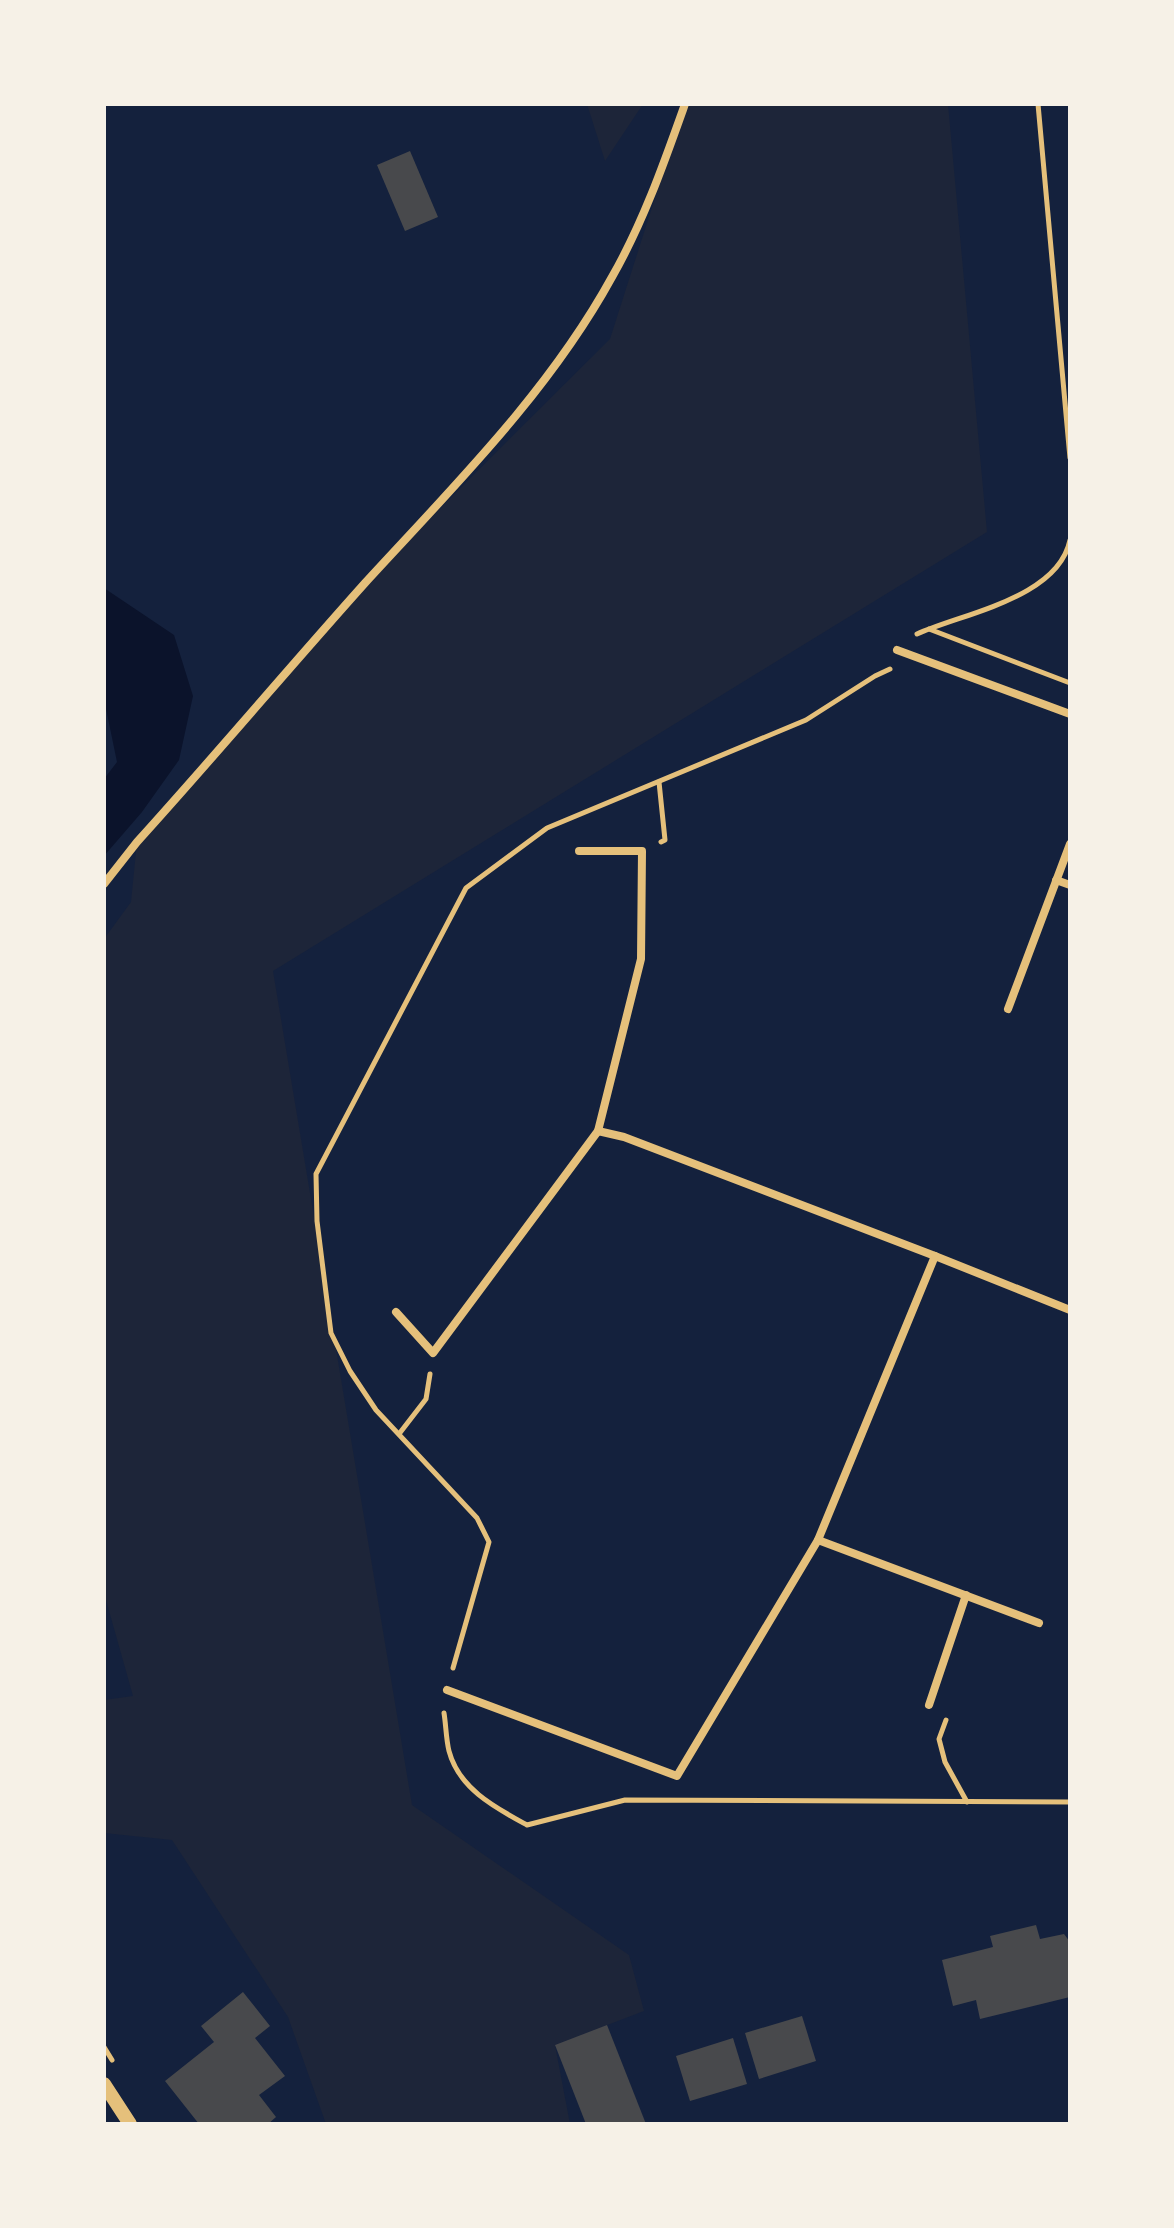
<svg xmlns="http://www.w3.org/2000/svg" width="1174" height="2228" font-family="Helvetica,sans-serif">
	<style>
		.green { fill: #1d2539 }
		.water { fill: #0b132b }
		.building { fill: #48494c }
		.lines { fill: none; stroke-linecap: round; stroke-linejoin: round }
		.path { stroke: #e5c07b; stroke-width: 5 }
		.minor { stroke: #e5c07b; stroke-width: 8 }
		.tertiary { stroke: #e5c07b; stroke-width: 14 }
	</style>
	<rect width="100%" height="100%" fill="#14213d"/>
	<g class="green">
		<path d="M587,104H643L605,161Z"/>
		<path d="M685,104H948L987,532L273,971L412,1805L629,1955L644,2011L555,2045L570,2124H326L288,2017L172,1840L104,1833V1700L133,1696L104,1593V939L131,902L137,842L363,585L610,339Z"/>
	</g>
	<path class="water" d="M104,588L174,635L193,696L179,760L142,812L104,856V779L117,762L104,699Z"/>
	<g class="building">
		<path d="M410,151L438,217L405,231L377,165Z"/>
		<path d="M1036,1925L1040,1939L1064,1934L1070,1942V1997L980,2019L976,2000L953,2006L942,1960L993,1947L990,1936Z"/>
		<path d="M243,1992L270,2026L255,2038L285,2076L259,2095L276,2117L268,2124H199L165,2081L214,2042L201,2026Z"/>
		<path d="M802,2016L816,2061L759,2079L745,2033Z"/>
		<path d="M607,2025L646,2124H586L555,2045Z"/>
		<path d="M733,2038L747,2084L690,2101L676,2056Z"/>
	</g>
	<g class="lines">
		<g class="path">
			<path d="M1038,104L1070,458"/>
			<path d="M929,629L1070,683"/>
			<path d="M917,634C964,613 1058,598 1070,540"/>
			<path d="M659,782L665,840L661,842"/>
			<path d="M399,1434L426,1399L430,1374"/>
			<path d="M453,1668L489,1542L477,1518L376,1410L350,1371L331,1333L317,1221L316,1174L466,888L547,828L806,720L875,676L890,669"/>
			<path d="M444,1713C446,1725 446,1739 449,1751C459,1789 496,1808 527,1825L625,1800L1070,1802"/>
			<path d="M946,1720L939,1739L945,1762L967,1802"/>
			<path d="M104,2047L112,2060"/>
		</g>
		<g class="minor">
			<path d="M897,650L1070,714"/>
			<path d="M1056,880L1070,885"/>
			<path d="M104,884L137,842C214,757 288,669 365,583C453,487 549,392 612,277C643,223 664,163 685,104"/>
			<path d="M1008,1009L1070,844"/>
			<path d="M598,1131L624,1137L935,1256L1070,1310"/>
			<path d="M396,1312L433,1353L598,1131L641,959L642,851H579"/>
			<path d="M818,1540L1039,1623"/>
			<path d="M447,1690L677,1776L818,1540L935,1256"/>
			<path d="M929,1705L966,1595"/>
		</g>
		<path class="tertiary" d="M104,2084L130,2124"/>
	</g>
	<rect width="1174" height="2228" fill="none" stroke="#f6f1e7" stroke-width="212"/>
</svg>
